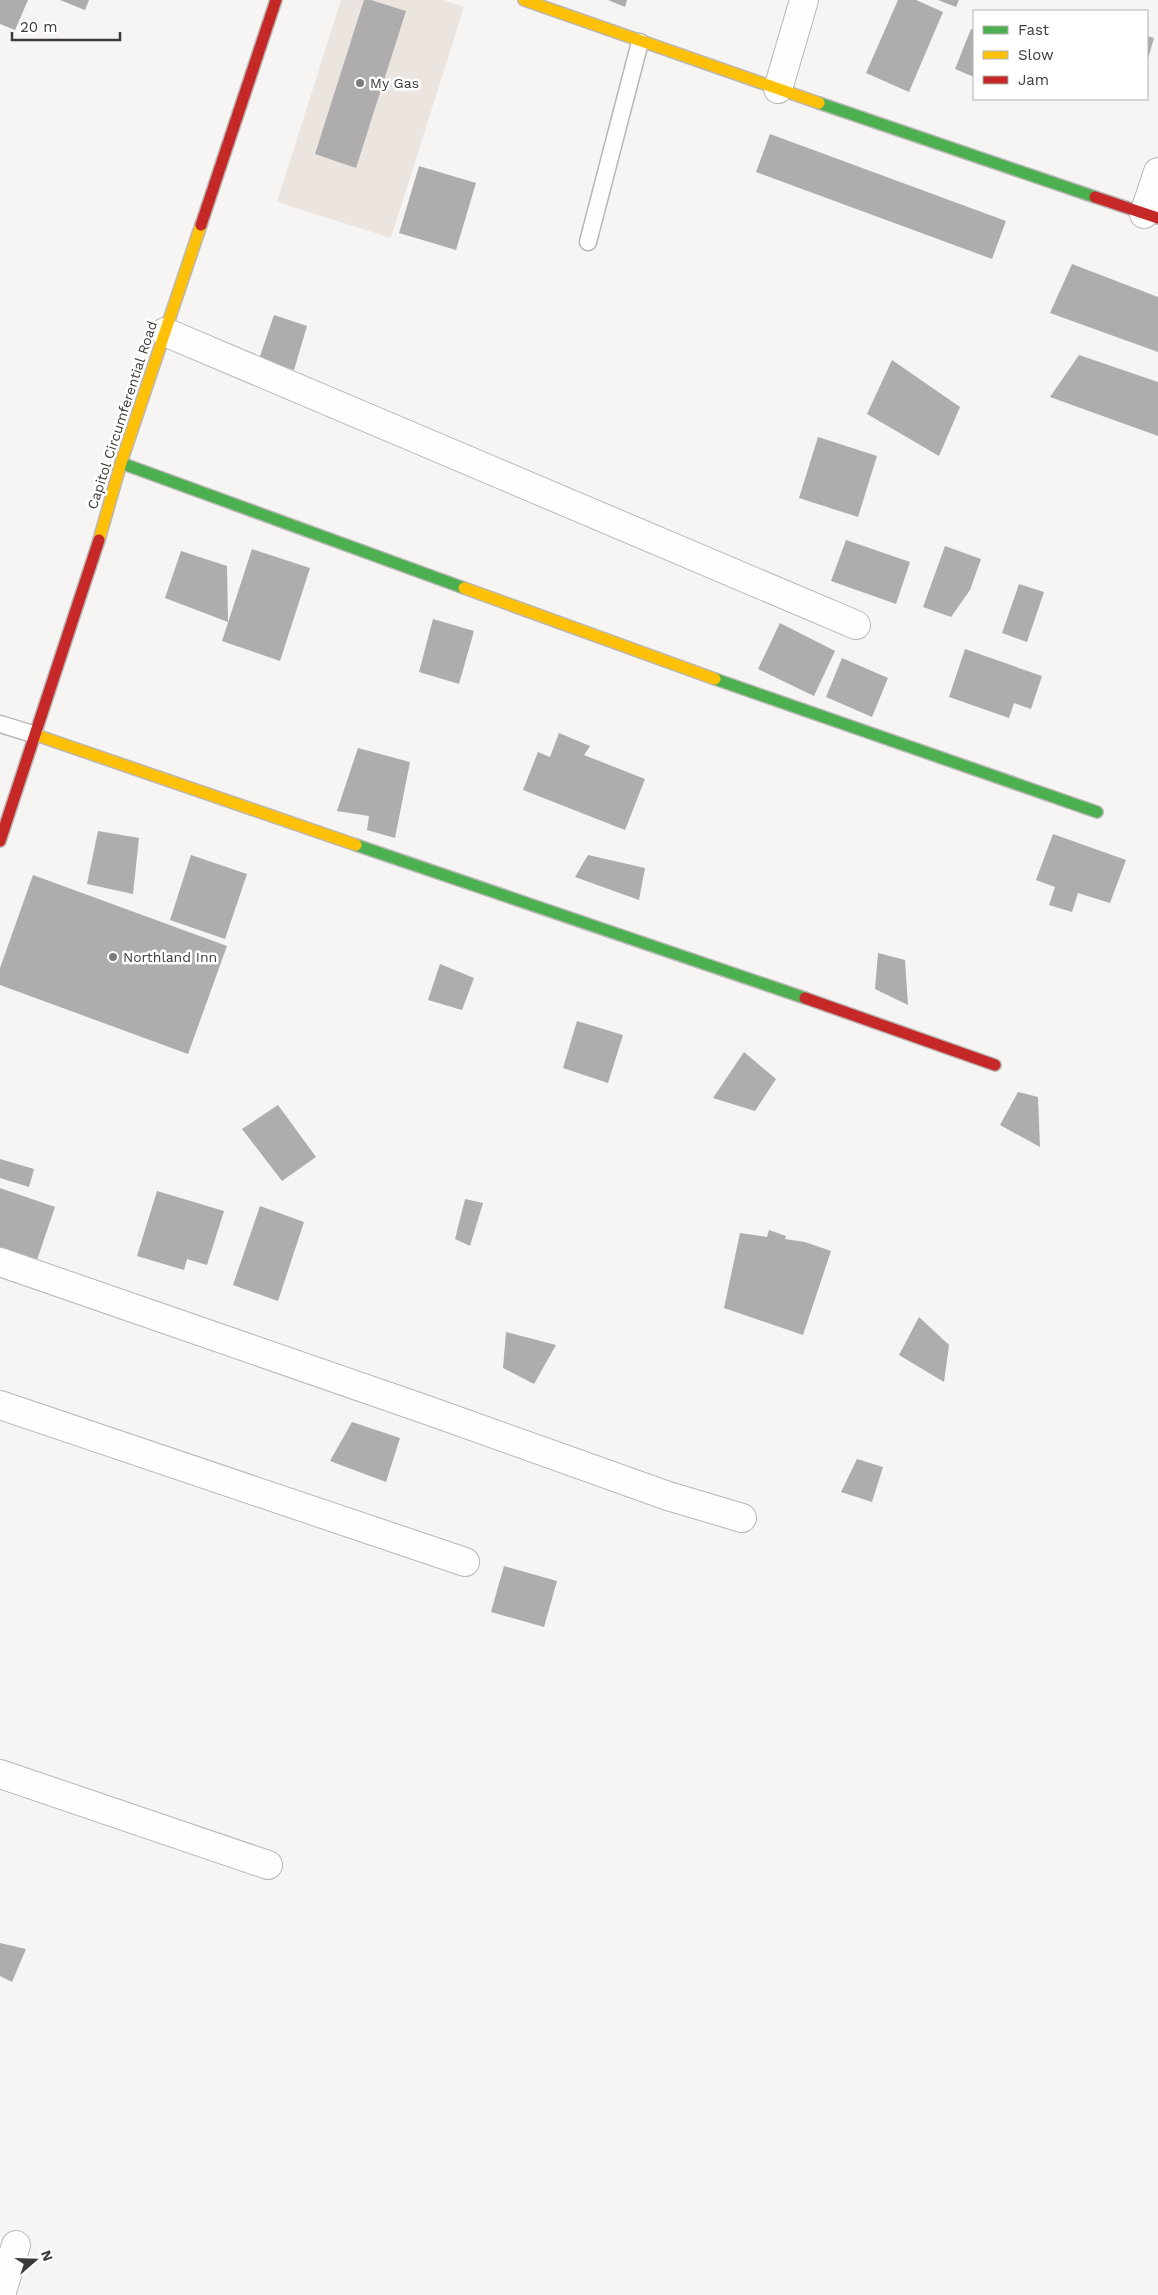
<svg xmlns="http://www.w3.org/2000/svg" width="1158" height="2295" font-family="'Work Sans',sans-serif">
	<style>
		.built { fill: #ece4df }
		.building { fill: #aeacac }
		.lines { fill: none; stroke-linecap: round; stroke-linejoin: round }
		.lane-casing { stroke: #b9b7b6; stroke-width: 19 }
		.street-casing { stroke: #b9b7b6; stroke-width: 30 }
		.fast-casing { stroke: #b9b7b6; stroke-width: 14 }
		.slow-casing { stroke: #b9b7b6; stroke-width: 14 }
		.jam-casing { stroke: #b9b7b6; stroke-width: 14 }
		.lane { stroke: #fefefd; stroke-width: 16 }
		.street { stroke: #fefefd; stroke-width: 28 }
		.fast { stroke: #4caf50; stroke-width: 11 }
		.slow { stroke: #ffc107; stroke-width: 11 }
		.jam { stroke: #c62828; stroke-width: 11 }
		.poi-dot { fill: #7e7c7b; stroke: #fff; stroke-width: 2 }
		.labels { text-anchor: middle; stroke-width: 5; stroke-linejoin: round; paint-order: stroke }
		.poi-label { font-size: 14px; fill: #3d3b3a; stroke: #fff; text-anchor: start }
		.street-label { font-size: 14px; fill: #3d3b3a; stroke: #fff }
	</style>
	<rect width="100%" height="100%" fill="#f7f5f3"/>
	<path class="built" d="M341,0H443L464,7L391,238L277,202Z"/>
	<g class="building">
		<path d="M0,0H28L15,30L0,24Z"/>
		<path d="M60,0H89L85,10Z"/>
		<path d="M364,0H371L406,11L356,168L315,154Z"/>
		<path d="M608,0H627L625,7Z"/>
		<path d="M898,0H916L943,12L909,92L866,73Z"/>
		<path d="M938,0H959L956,7Z"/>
		<path d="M971,29L974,30V77L955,69Z"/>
		<path d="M1147,36L1154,38L1147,62Z"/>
		<path d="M770,134L1006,221L992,259L756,172Z"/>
		<path d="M419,166L476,183L456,250L399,233Z"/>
		<path d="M1072,264L1158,297V352L1050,313Z"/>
		<path d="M274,315L307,326L294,370L259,359Z"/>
		<path d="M1079,355L1158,382V436L1050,397Z"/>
		<path d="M892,360L960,407L939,456L867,414Z"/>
		<path d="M818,437L877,456L858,517L799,498Z"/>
		<path d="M846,540L910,562L896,604L831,581Z"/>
		<path d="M945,546L981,559L970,590L951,617L923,607Z"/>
		<path d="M252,549L310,568L280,661L222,641Z"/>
		<path d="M181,551L227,566L228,622L165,598Z"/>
		<path d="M1019,584L1044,592L1027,642L1002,633Z"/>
		<path d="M433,619L474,631L459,684L419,672Z"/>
		<path d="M780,623L835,651L814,696L758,669Z"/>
		<path d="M965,649L1042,676L1031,709L1014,703L1009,718L949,697Z"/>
		<path d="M842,658L888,678L872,717L826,697Z"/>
		<path d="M559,733L590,746L584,755L645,779L625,830L523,790L538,752L550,757Z"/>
		<path d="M358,748L410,762L395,838L367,830L369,816L337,811Z"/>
		<path d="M98,831L139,838L133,894L87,884Z"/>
		<path d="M1053,834L1126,860L1110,903L1078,893L1072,912L1049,905L1055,887L1036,880Z"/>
		<path d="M191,855L247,874L225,939L170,920Z"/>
		<path d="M588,855L645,868L639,900L575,877Z"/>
		<path d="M33,875L227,946L188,1054L0,985V968Z"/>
		<path d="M878,953L905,960L908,1005L875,989Z"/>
		<path d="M440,964L474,978L462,1010L428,1000Z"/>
		<path d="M577,1021L623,1035L608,1083L563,1068Z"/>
		<path d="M744,1052L776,1079L755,1111L713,1098Z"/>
		<path d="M1018,1092L1038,1097L1040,1147L1000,1125Z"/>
		<path d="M278,1105L316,1157L282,1181L242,1129Z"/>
		<path d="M0,1159L34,1169L29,1187L0,1178Z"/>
		<path d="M0,1188L55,1207L37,1260L0,1247Z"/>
		<path d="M157,1191L224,1211L207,1265L187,1259L184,1270L137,1256Z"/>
		<path d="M465,1199L483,1203L470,1246L455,1239Z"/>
		<path d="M260,1206L304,1222L278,1301L233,1285Z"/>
		<path d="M769,1230L786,1236L785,1239L805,1242L831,1251L803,1335L724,1308L740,1233L767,1237Z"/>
		<path d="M919,1317L949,1345L944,1382L899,1355Z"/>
		<path d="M506,1332L556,1345L534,1384L503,1368Z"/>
		<path d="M352,1422L400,1438L386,1482L330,1461Z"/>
		<path d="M857,1459L883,1467L872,1502L841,1492Z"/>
		<path d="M504,1566L557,1581L544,1627L491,1612Z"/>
		<path d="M0,1943L26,1949L12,1982L0,1976Z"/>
	</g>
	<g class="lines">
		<g class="lane-casing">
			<g id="lane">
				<path d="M588,242L640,42"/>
				<path d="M0,724L36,735"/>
			</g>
		</g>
		<g class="street-casing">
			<g id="street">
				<path d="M778,89L804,0"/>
				<path d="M1144,214L1158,172"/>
				<path d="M165,332L856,625"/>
				<path d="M0,1262L427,1410L668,1496L742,1518"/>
				<path d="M0,1405L465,1562"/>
				<path d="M0,1774L268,1865"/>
				<path d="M1,2295L16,2245"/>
			</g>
		</g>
		<g class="fast-casing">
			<g id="fast">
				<path d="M819,103L1095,197"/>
				<path d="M121,463L464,588"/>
				<path d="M715,679L1097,812"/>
				<path d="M356,845L805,998"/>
			</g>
		</g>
		<g class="slow-casing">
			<g id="slow">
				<path d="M524,0L819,103"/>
				<path d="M99,540L121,463L201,225"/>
				<path d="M464,588L715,679"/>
				<path d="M36,735L356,845"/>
			</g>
		</g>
		<g class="jam-casing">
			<g id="jam">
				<path d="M1095,197L1158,218"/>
				<path d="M201,225L276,0"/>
				<path d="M0,841L99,540"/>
				<path d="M805,998L995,1065"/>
			</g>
		</g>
		<use href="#lane" class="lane"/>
		<use href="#street" class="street"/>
		<use href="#fast" class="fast"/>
		<use href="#slow" class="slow"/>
		<use href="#jam" class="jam"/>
	</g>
	<g class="poi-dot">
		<circle cx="360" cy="83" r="5"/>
		<circle cx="113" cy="957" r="5"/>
	</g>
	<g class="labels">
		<g class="poi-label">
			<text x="370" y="88">My Gas</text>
			<text x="123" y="962">Northland Inn</text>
		</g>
		<g class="street-label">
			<text transform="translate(122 415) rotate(-72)" y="5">Capitol Circumferential Road</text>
		</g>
	</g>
	<rect x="973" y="10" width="175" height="90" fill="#ffffff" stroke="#b1b1b0"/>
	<rect x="983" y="26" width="25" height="8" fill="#4caf50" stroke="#b1b1b0"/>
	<text x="1018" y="35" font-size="15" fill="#3d3b3a">Fast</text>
	<rect x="983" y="51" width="25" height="8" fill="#ffc107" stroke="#b1b1b0"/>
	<text x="1018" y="60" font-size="15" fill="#3d3b3a">Slow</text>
	<rect x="983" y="76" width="25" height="8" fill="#c62828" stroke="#b1b1b0"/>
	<text x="1018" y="85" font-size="15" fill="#3d3b3a">Jam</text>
	<g transform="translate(35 2260) rotate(70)" stroke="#ffffff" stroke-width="4" paint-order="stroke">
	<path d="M0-4L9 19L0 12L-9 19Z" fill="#3d3b3a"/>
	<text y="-8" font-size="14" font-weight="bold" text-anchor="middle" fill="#3d3b3a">N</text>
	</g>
	<path d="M12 32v8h108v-8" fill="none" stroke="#3d3b3a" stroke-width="2.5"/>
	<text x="20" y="32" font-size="15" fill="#3d3b3a" stroke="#ffffff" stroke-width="4" paint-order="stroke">20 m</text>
</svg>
